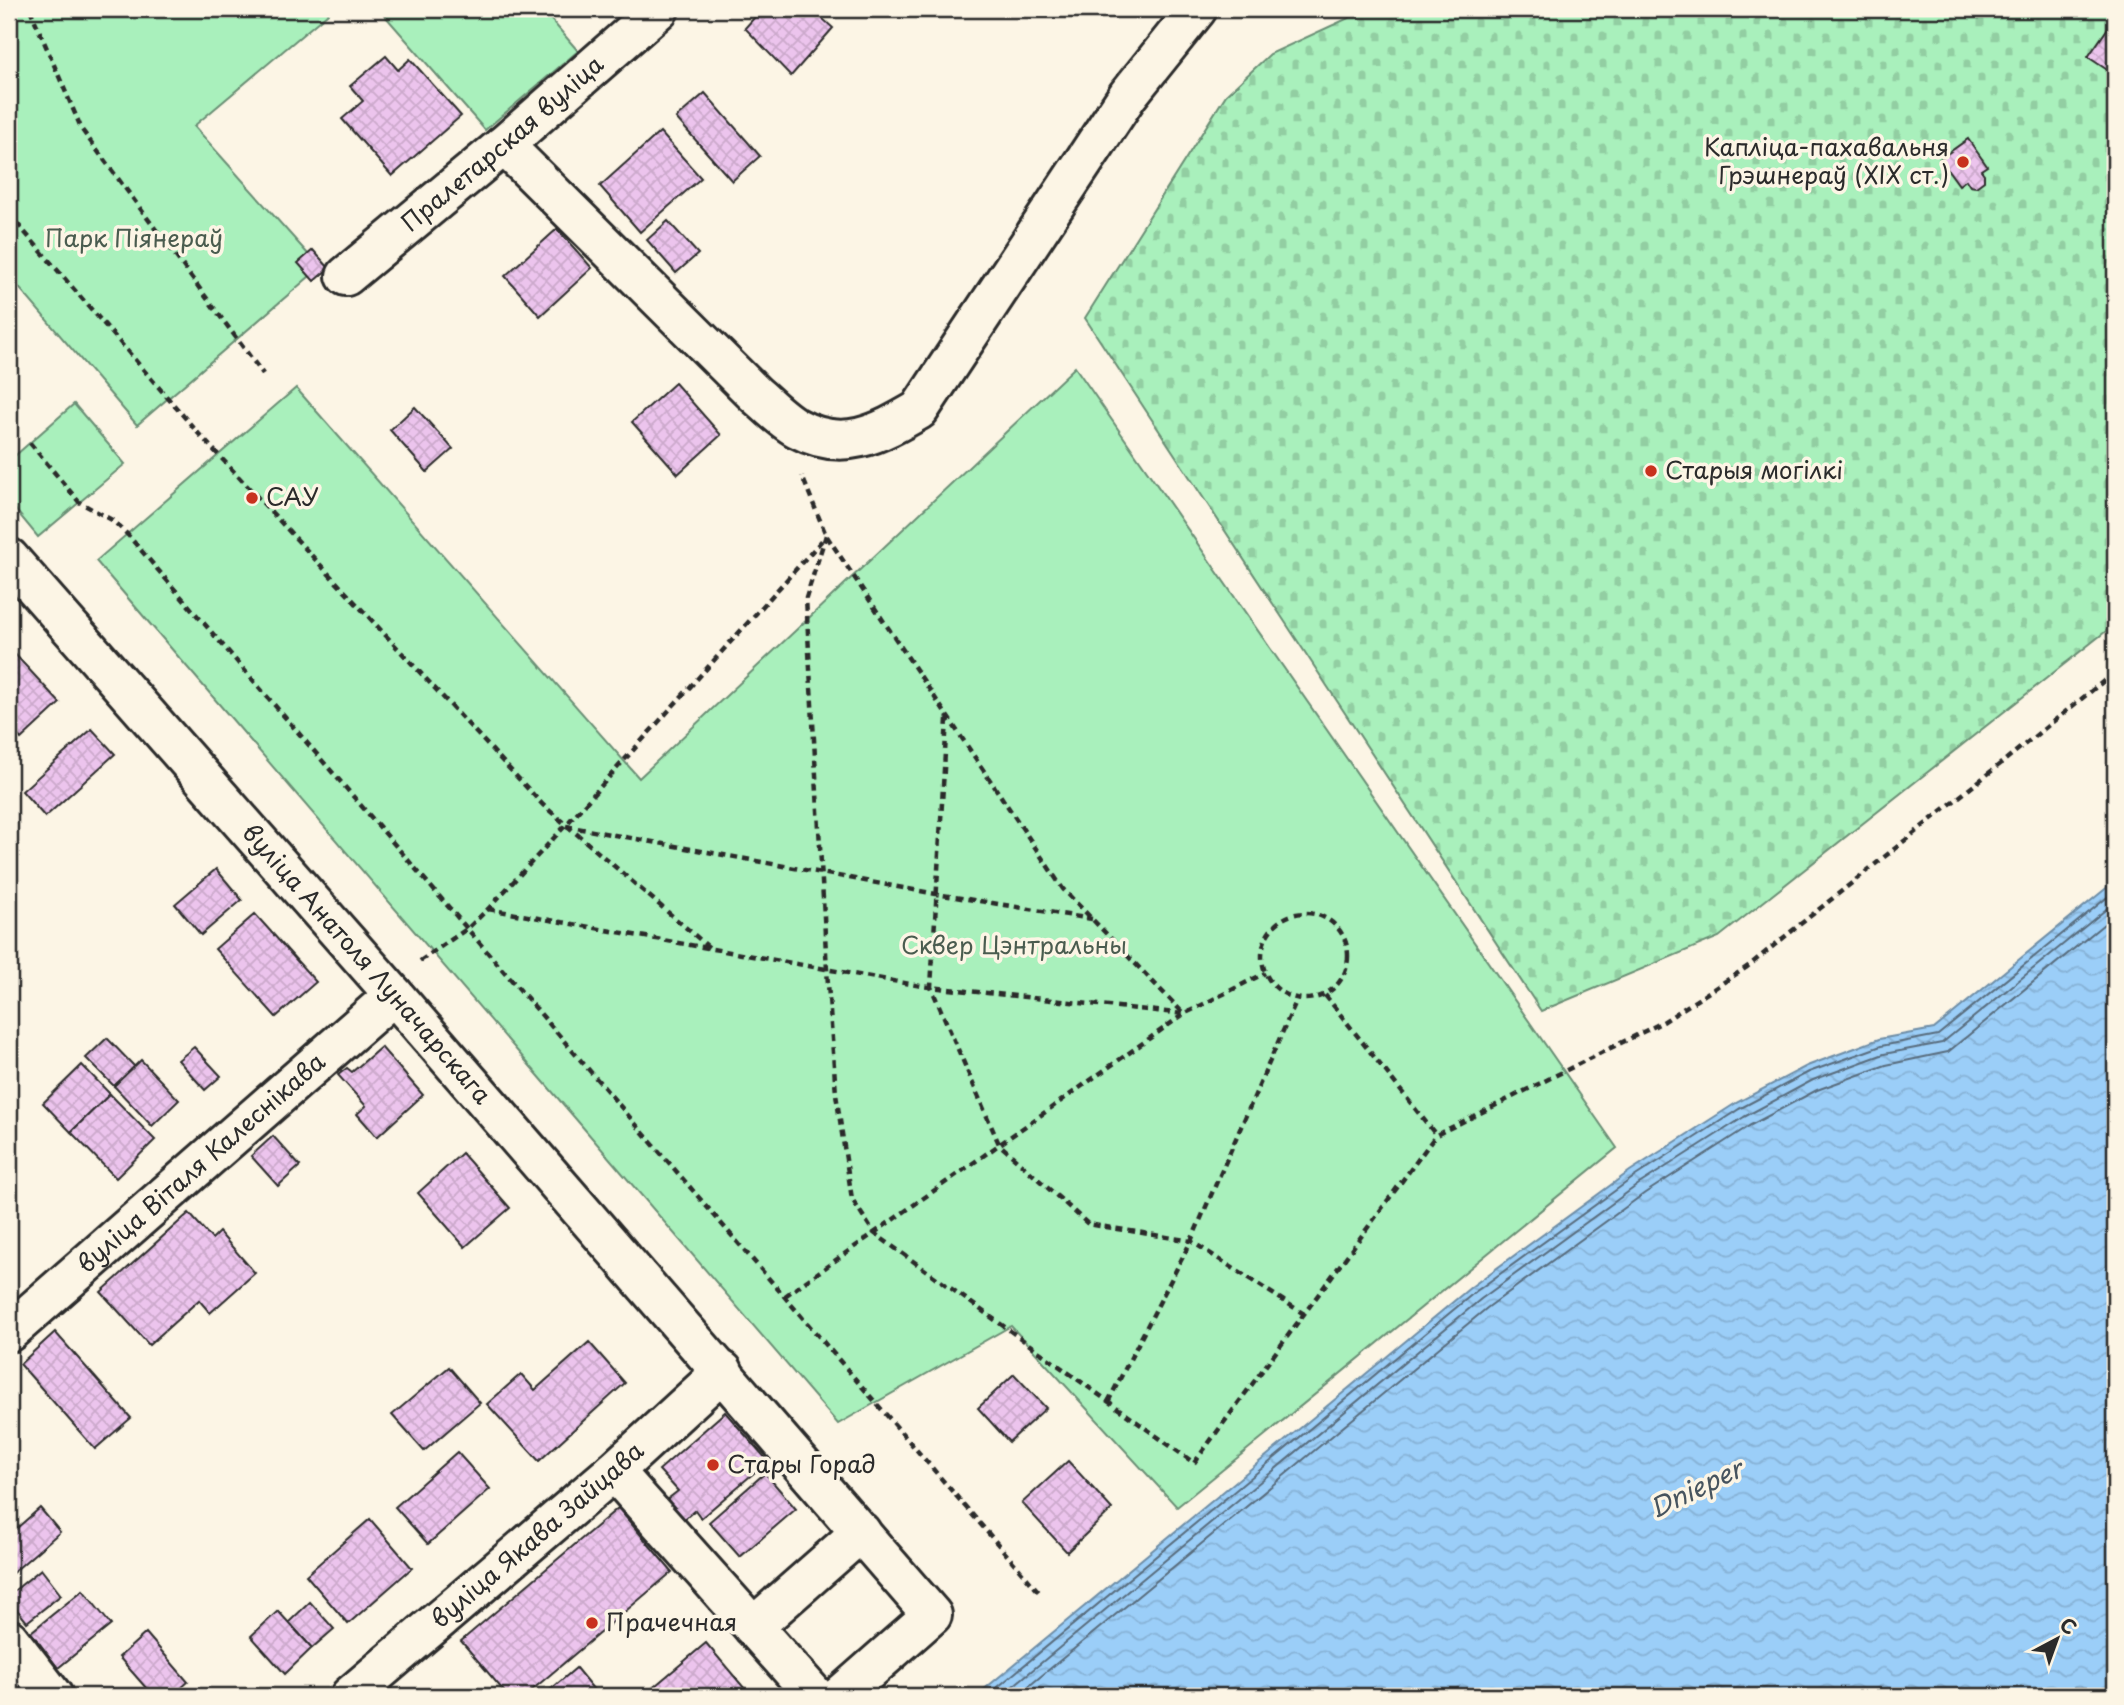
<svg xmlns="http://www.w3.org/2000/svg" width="2124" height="1705" font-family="'Playpen Sans',sans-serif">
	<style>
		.green { fill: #a9f0bc; stroke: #6a8e74; stroke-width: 2 }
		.cemetery { fill: url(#cemetery-stones); stroke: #6a8e74; stroke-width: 2 }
		.water { fill: url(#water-waves); stroke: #6e8da6; stroke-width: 2 }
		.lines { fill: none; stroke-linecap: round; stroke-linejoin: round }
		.shore { stroke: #586c7d; stroke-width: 2 }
		.building { fill: url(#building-cross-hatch); stroke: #2b2b2b; stroke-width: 2 }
		.minor-casing { stroke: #2b2b2b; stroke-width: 44 }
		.path { stroke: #2b2b2b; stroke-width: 4.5; stroke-dasharray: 7 5; stroke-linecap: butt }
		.minor { stroke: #fcf5e5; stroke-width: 38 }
		.poi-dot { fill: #c8321e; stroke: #fcf5e5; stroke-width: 2.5 }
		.labels { text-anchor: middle; stroke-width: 7; stroke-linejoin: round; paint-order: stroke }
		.street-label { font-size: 24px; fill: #2b2b2b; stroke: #fcf5e5 }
		.poi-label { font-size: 24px; fill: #2b2b2b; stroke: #fcf5e5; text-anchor: start }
		.park-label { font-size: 24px; fill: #4a5c4f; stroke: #fcf5e5 }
		.water-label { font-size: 26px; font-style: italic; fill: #47545e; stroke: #fcf5e5 }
	</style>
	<defs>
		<pattern id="cemetery-stones" width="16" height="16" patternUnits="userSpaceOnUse" patternTransform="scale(1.75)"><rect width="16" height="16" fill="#a9f0bc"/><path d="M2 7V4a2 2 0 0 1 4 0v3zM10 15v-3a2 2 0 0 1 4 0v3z" fill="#92cea2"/></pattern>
		<pattern id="water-waves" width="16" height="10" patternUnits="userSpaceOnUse" patternTransform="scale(1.75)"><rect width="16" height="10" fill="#9bcef8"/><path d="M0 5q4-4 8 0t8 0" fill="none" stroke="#86b1d5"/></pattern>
		<pattern id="building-cross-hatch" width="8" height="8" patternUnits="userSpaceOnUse" patternTransform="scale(1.75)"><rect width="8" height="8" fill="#ecc4ed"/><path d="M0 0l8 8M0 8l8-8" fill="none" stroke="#cba9cb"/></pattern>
	</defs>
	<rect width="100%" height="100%" fill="#fcf5e5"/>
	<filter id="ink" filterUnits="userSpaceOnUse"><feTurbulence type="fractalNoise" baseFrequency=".0143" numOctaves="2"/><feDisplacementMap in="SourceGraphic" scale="14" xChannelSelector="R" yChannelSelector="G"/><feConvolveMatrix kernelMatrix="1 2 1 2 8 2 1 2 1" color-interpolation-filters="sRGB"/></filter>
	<g filter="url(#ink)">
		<g class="green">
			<path d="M9,9H333L194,126L308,254L310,276L137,425L9,276Z"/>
			<path d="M379,9H542L578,51L485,130Z"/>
			<path d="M1075,367L1617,1148L1177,1507L1011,1326L838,1424L96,561L296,388L639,778Z"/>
			<path d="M74,404L125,464L38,537L9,502V461Z"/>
		</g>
		<path class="cemetery" d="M1368,9H2115V624L1719,937L1541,1011L1085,318L1226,95L1270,54Z"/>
		<path class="water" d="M2115,881V1696H976L1471,1287L1630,1171L1736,1103L1807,1066L1879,1039L1934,1029Z"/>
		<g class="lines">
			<g class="shore">
				<path d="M987,1696L1475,1292L1634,1177L1739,1109L1809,1072L1881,1046L1938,1035L2115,891"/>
				<path d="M1001,1696L1481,1299L1639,1184L1744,1117L1813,1080L1884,1054L1942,1043L2115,902"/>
				<path d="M1017,1696L1487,1308L1645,1193L1749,1126L1817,1090L1886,1065L1948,1052L2115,915"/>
			</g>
		</g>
		<g class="building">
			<path d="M762,9H812L833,28L791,76L745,28Z"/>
			<path d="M2108,28L2115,33V75L2088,57Z"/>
			<path d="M386,56L398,70L410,59L461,116L392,176L342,119L363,101L350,86Z"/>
			<path d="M705,93L760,156L732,181L676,118Z"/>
			<path d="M660,132L701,178L640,232L600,186Z"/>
			<path d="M1968,139L1987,166L1981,170L1984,174V181L1976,187L1970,186L1966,180L1959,185L1940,159Z"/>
			<path d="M668,221L698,254L676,273L647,240Z"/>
			<path d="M557,229L592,268L540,316L505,276Z"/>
			<path d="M313,250L329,268L314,281L298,263Z"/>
			<path d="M675,383L721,435L678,474L632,422Z"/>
			<path d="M415,407L453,449L427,472L390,430Z"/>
			<path d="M12,651L60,703L21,739L9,725V654Z"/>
			<path d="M92,729L115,754L45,817L22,791Z"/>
			<path d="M216,869L242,900L201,935L175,904Z"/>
			<path d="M255,914L316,982L276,1017L215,949Z"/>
			<path d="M107,1038L135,1067L114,1086L86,1058Z"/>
			<path d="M194,1047L221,1076L205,1090L178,1060Z"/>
			<path d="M381,1047L423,1095L377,1137L357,1114L366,1106L338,1075L347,1068L352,1072Z"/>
			<path d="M141,1060L179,1100L152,1126L114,1086Z"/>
			<path d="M82,1065L110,1094L71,1132L43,1103Z"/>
			<path d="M110,1094L155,1140L116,1178L71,1132Z"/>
			<path d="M273,1136L300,1166L278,1186L251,1156Z"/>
			<path d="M462,1153L510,1208L465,1247L418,1193Z"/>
			<path d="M189,1213L212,1239L219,1232L255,1273L210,1313L199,1300L149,1345L101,1292Z"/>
			<path d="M55,1332L131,1418L95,1449L20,1364Z"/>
			<path d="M589,1342L625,1383L539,1461L487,1404L521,1374L535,1390Z"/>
			<path d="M449,1367L480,1403L424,1451L392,1415Z"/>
			<path d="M1014,1374L1046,1408L1009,1442L978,1408Z"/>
			<path d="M725,1412L768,1461L701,1518L695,1510L681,1522L664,1502L678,1491L659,1470Z"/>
			<path d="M457,1452L490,1489L428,1544L395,1507Z"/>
			<path d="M1068,1461L1112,1509L1067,1552L1022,1503Z"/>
			<path d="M765,1473L796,1509L740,1557L709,1522Z"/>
			<path d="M40,1508L60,1532L10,1575L9,1535Z"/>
			<path d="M618,1508L672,1572L525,1696H508L461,1641Z"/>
			<path d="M370,1519L412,1568L348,1624L306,1575Z"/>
			<path d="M41,1569L61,1595L27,1622L9,1600V1595Z"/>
			<path d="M83,1590L111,1625L58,1668L31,1632Z"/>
			<path d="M310,1602L334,1629L312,1648L289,1622Z"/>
			<path d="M278,1611L312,1648L285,1674L251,1636Z"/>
			<path d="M146,1633L188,1682L172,1696H153L119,1657Z"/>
			<path d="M706,1643L751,1696H643Z"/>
			<path d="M576,1668L594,1690L587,1696H543Z"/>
			<path d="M20,1671L41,1696H9V1681Z"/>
		</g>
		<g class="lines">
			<g class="minor-casing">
				<g id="minor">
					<path d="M504,145L755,394C768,405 782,420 797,428C843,453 878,434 919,410L1128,95L1197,9"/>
					<path id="s1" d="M346,276L504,145L659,9"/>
					<path id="s2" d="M9,558L394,995L932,1615L840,1696"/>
					<path id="s3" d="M9,1332L394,995"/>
					<path d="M614,1471L815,1696"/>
					<path d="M753,1627L861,1532"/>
					<path d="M9,1639L53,1696"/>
					<path id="s4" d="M350,1696L614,1471L723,1371"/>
				</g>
			</g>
			<g class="path">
				<path d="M30,9L82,130L263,374"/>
				<path d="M9,214L199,434L543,805L712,950"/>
				<path d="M30,443L79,502L112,520L127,534L1039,1592"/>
				<path d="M826,535L806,598L827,970L836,1094L852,1199L874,1233L1194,1463L1436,1135"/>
				<path d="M947,719L931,987L999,1144L1088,1224L1191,1241L1304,1314"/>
				<path d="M566,826L936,894L1092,919"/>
				<path d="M488,909L921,986L1184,1014L1265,973"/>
				<circle cx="1305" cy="956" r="43"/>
				<path d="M420,961L468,928L488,909L565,826L824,538"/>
				<path d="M1325,995L1436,1135L1663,1022L1747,967L2115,672"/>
				<path d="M785,1296L1184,1014L1063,889L826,535L802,476"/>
				<path d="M1108,1402L1191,1241L1297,999"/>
			</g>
			<use href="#minor" class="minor"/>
		</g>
	</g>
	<g class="poi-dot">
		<circle cx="1963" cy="162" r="7"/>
		<circle cx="1651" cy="471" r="7"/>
		<circle cx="252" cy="498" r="7"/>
		<circle cx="713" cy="1465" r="7"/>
		<circle cx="592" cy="1623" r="7"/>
	</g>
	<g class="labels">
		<g class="street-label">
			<text dy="8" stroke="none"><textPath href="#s1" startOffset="205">Пралетарская вуліца</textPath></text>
			<text dy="8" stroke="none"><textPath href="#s2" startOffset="541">вуліца Анатоля Луначарскага</textPath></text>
			<text dy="8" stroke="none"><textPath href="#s3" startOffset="256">вуліца Віталя Калеснікава</textPath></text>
			<text dy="8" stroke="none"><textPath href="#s4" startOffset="247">вуліца Якава Зайцава</textPath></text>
		</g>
		<g class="poi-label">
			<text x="1949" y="156" text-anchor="end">Капліца-пахавальня<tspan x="1949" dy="28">Грэшнераў (XIX ст.)</tspan></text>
			<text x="1665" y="479">Старыя могілкі</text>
			<text x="266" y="506">САУ</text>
			<text x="727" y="1473">Стары Горад</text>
			<text x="606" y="1631">Прачечная</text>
		</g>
		<g class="park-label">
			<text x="134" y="247">Парк Піянераў</text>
			<text x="1014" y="954">Сквер Цэнтральны</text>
		</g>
		<g class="water-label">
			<text transform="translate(1696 1489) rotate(-26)" y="9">Dnieper</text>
		</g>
	</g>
	<rect width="2124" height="1705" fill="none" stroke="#fcf5e5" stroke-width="35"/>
	<rect x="18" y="18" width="2089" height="1670" fill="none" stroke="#2b2b2b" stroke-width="2.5" filter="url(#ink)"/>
	<g transform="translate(2057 1639) rotate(41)" stroke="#fcf5e5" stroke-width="5" paint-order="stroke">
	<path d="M0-5L12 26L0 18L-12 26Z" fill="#2b2b2b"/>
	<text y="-10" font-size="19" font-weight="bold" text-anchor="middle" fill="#2b2b2b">С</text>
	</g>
</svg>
